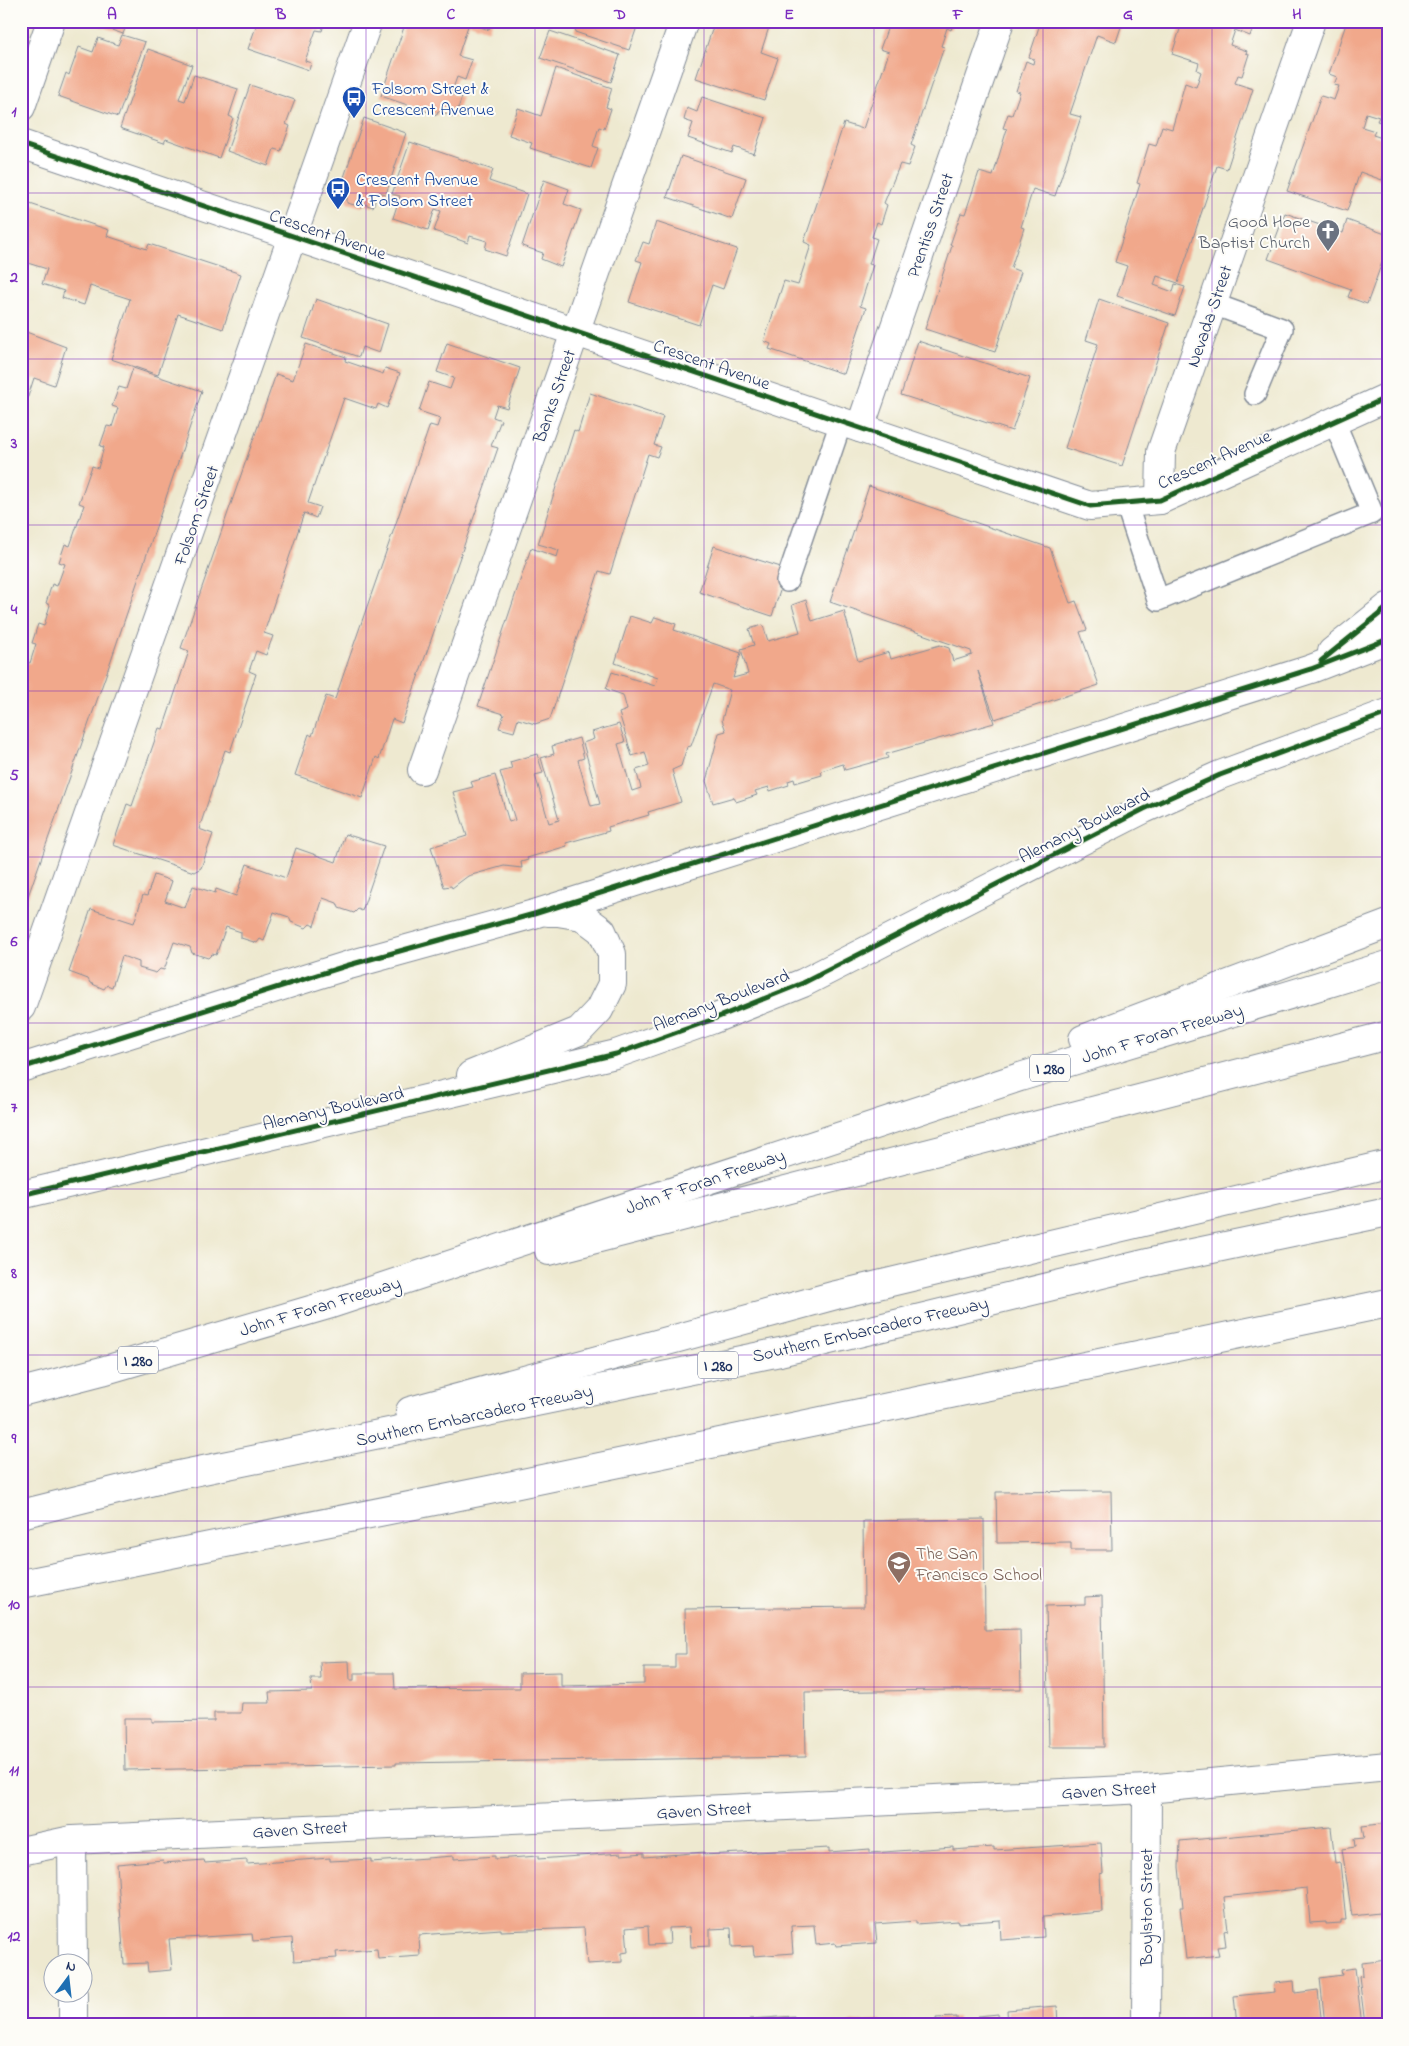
<svg xmlns="http://www.w3.org/2000/svg" width="1409" height="2046" font-family="'Indie Flower',sans-serif">
	<style>
		.building { fill: #f1a88b }
		.lines { fill: none; stroke-linecap: round; stroke-linejoin: round }
		.service-casing { stroke: #848c97; stroke-width: 24 }
		.minor-casing { stroke: #848c97; stroke-width: 30 }
		.primary-casing { stroke: #848c97; stroke-width: 30 }
		.motorway-casing { stroke: #848c97; stroke-width: 30 }
		.service { stroke: #fff; stroke-width: 21 }
		.minor { stroke: #fff; stroke-width: 28 }
		.primary { stroke: #fff; stroke-width: 28 }
		.motorway { stroke: #fff; stroke-width: 28 }
		.cycleway-casing { stroke: #fdfcf7; stroke-width: 8 }
		.cycleway { stroke: #1b5e20; stroke-width: 5 }
		.grid { fill: none; stroke: #7b2cbf; stroke-width: 1; stroke-opacity: 0.55 }
		.labels { text-anchor: middle; stroke-width: 4; stroke-linejoin: round; paint-order: stroke }
		.shield { fill: #fdfcf7; stroke: #5f6c8c; stroke-width: 1 }
		.shield-label { font-size: 16px; font-weight: bold; fill: #1b2f5e }
		.transit-label { font-size: 18px; fill: #164399; stroke: #fdfcf7; text-anchor: start }
		.worship-label { font-size: 18px; fill: #5b616d; stroke: #fdfcf7; text-anchor: end }
		.street-label { font-size: 18px; fill: #1b2f5e; stroke: #fdfcf7 }
		.education-label { font-size: 18px; fill: #785e54; stroke: #fdfcf7; text-anchor: start }
		.neatline { fill: none; stroke: #7b2cbf; stroke-width: 2 }
		.grid-label { font-size: 16px; text-anchor: middle; font-weight: bold; fill: #7b2cbf }
	</style>
	<rect width="100%" height="100%" fill="#fdfcf7"/>
	<filter id="ink" filterUnits="userSpaceOnUse"><feTurbulence type="fractalNoise" baseFrequency=".02" numOctaves="2"/><feDisplacementMap in="SourceGraphic" scale="10" xChannelSelector="R" yChannelSelector="G"/><feConvolveMatrix kernelMatrix="1 2 1 2 8 2 1 2 1" color-interpolation-filters="sRGB"/></filter>
	<filter id="wash" filterUnits="userSpaceOnUse"><feTurbulence type="fractalNoise" baseFrequency=".0096" numOctaves="4" result="noise"/><feDisplacementMap in="SourceGraphic" scale="20" xChannelSelector="R" yChannelSelector="G"/><feGaussianBlur stdDeviation="1.12" result="paint"/><feColorMatrix in="noise" values="0 0 0 0 0 0 0 0 0 0 0 0 0 0 0 0 0 1.4 0 .05"/><feComposite in="paint" operator="in"/></filter>
	<g filter="url(#wash)">
		<rect width="100%" height="100%" fill="#eee9d0"/>
		<g id="blocks">
			<g class="building">
				<path d="M86,21H128L123,34Z"/>
				<path d="M258,21H319L324,24L322,31L316,30L305,61L311,63L309,70L248,49Z"/>
				<path d="M406,21H492L489,30L469,23L458,56L472,60L465,80L457,77L451,94L462,97L455,117L438,111L437,115L381,96Z"/>
				<path d="M578,21H639L629,50L575,32Z"/>
				<path d="M715,21H771L761,52L778,58L764,100L696,78Z"/>
				<path d="M890,21H954L951,30L947,28L941,46L944,47L911,145L915,147L908,166L900,164L884,203L887,205L881,224L877,222L872,237L877,239L869,264L873,265L860,306L866,308L844,374L769,349L771,344L764,341L784,281L798,285L811,245L804,242L844,123L863,129L889,52L880,49Z"/>
				<path d="M1041,21L1047,23L1048,21H1123L1116,42L1097,35L1070,114L1081,117L1055,196L1033,189L1021,227L1024,228L1011,268L1021,272L995,352L925,329L951,249L952,245H950L961,213L965,214L979,172L993,176L1007,129L1003,128L1008,114L1012,115L1020,92L1016,91L1026,61L1033,64L1034,59L1029,57Z"/>
				<path d="M1177,21H1255L1250,36L1235,30L1230,45L1247,51L1246,53L1249,54L1242,76L1238,75L1235,83L1253,89L1227,169L1217,166L1178,283L1157,276L1154,285L1173,292L1175,284L1185,287L1175,316L1117,296L1127,266L1115,262L1140,184L1137,183L1149,144L1156,146L1162,126L1172,129L1185,83L1196,87L1201,72L1197,70L1199,63L1172,54L1182,23Z"/>
				<path d="M1347,21H1388V124L1377,121L1379,117L1366,113L1362,127L1375,131L1373,135L1388,140V163L1382,180L1360,172L1347,211L1287,191L1321,96L1334,100L1339,86L1334,85L1337,77L1329,74Z"/>
				<path d="M550,31L620,55L611,82L540,58Z"/>
				<path d="M122,35L145,42L118,117L58,96L66,73L69,75L79,47L93,52L98,38L118,45Z"/>
				<path d="M148,49L192,65L179,99L185,101L194,75L238,89L229,116L233,118L219,158L166,139L164,143L120,128Z"/>
				<path d="M556,68L612,88L606,107L611,109L604,129L599,127L593,146L598,148L591,168L530,148L532,143L509,135L518,108L541,116Z"/>
				<path d="M250,85L295,100L286,124L290,126L281,151L274,149L268,166L227,151Z"/>
				<path d="M702,97L766,118L754,154L734,147L732,153L688,138L693,123L684,120L687,108L697,112Z"/>
				<path d="M364,118L406,133L386,194L378,192L373,207L364,204L362,207L347,203V198L338,195Z"/>
				<path d="M410,142L493,170L489,181L527,194L506,256L485,249L487,241L470,236L468,243L434,231L441,211L435,209L428,230L393,218L400,196L392,194Z"/>
				<path d="M681,156L746,178L732,219L667,197Z"/>
				<path d="M544,180L569,189L564,204L581,210L561,267L541,259L543,253L522,246Z"/>
				<path d="M21,201L109,230L107,236L147,249L149,244L241,274L223,329L178,314L158,375L111,359L130,299L90,286L84,305L62,298L64,291L42,284L47,269L21,261Z"/>
				<path d="M1285,213L1343,233L1347,220L1388,235V246L1367,304L1348,297L1351,289L1268,259Z"/>
				<path d="M656,222L737,249L723,289L712,285L699,325L629,302L642,262L636,260L643,242L649,244Z"/>
				<path d="M316,299L388,324L379,353L362,347L359,357L303,338Z"/>
				<path d="M1099,299L1169,323L1122,466L1065,448L1098,344L1086,340Z"/>
				<path d="M21,330L66,347L54,385L34,378L22,415Z"/>
				<path d="M918,341L1030,378L1012,431L901,395Z"/>
				<path d="M447,343L520,368L507,408L497,405L493,417L501,420L491,446L498,448L402,723L392,719L379,759L376,757L362,798L295,775L309,734L312,736L326,696L335,699L430,425L437,427L440,418L419,411L429,382L450,389L454,378L437,372Z"/>
				<path d="M306,344L346,357L345,361L383,374L385,368L400,373L387,408L378,404L376,409L344,398L308,503L320,507L316,518L304,513L264,633L273,636L266,655L256,651L249,671L256,674L230,752L225,750L199,829L213,834L201,868L194,872L113,845L127,804L132,806L159,728L163,729L189,651L181,648L276,374L293,380Z"/>
				<path d="M133,368L202,391L108,669L21,916V692L24,684L21,683V672L25,661L30,663L36,644L32,643L38,624L44,626L50,605L46,603L52,584L57,586L65,564L59,562L65,544L70,546L84,505L79,503L92,466L98,468L104,447L100,446L107,426L112,427L118,408L112,406L119,387L126,389Z"/>
				<path d="M590,393L663,417L654,445L661,447L657,457L648,454L610,574L599,571L550,719L535,724L518,719L514,732L499,728L504,714L478,706L531,548L557,557L559,550L538,544L574,430L578,432Z"/>
				<path d="M869,486L1050,548L1070,603L1076,601L1087,630L1080,632L1099,685L995,719L978,671L994,723L886,754L888,758L845,770L843,764L821,771L822,775L795,783L794,779L788,781L789,785L770,791L769,787L755,791L757,795L736,802L734,797L713,803L706,781L719,733L726,731L722,720L730,690L713,684L691,746L687,747L681,766L672,770L681,802L648,812L649,815L608,827L609,831L566,843L567,846L527,858L528,860L521,862L522,868L504,866L468,876L452,888L451,886L444,887L431,847L467,836L453,792L473,787L471,782L495,775L509,822L515,820L500,772L512,769L510,762L537,754L543,773L535,775L549,823L559,820L541,758L554,754L552,746L579,738L584,758L578,760L591,806L600,804L583,743L594,739L592,732L619,724L625,742L618,744L632,791L641,788L636,770L649,766L645,752L632,756L619,713L627,710L623,695L606,689L612,672L655,686L658,678L615,663L630,616L652,623L655,617L676,624L674,630L741,653L733,678L748,674L741,649L754,645L749,629L763,625L768,641L800,632L792,605L806,600L812,621L844,611L858,661L889,652L891,659L940,645L949,648L953,661L972,655L971,651L830,602Z"/>
				<path d="M714,546L787,569L772,616L699,592Z"/>
				<path d="M345,834L384,846L362,911L358,909L354,913L339,908L337,903L323,898L314,926L310,924L306,928L291,922L289,917L274,912L264,941L260,939L257,943L241,938V932L226,927L216,955L212,954L208,958L192,953L190,947L174,942L164,970L160,969L156,973L139,968V962L122,956L112,987L107,985L104,989L90,983L88,979L69,972L91,909L134,923L143,895L147,896L154,875L172,881L165,901L185,908L193,886L215,893L216,889L236,896L247,864L286,878L296,848L336,862Z"/>
				<path d="M1111,1491L1112,1550H1071V1542L997,1543L996,1492Z"/>
				<path d="M984,1519L985,1630L1020,1629L1021,1689L805,1692L806,1757L396,1763V1765L125,1770L124,1718H152V1722L214,1721V1713H241L242,1703H270L269,1692L312,1691L311,1679H321L320,1662L349,1661L350,1680H354V1673H394L395,1689L520,1688V1673L561,1672V1686L644,1684V1668H675V1654H686L685,1609L864,1607L863,1521Z"/>
				<path d="M1102,1596L1104,1747H1049L1046,1606L1085,1605V1597Z"/>
				<path d="M21,1719H24L23,1796H21Z"/>
				<path d="M1388,1823V1879H1384L1388,1912L1352,1916L1342,1849L1355,1847L1354,1839L1364,1838L1362,1826Z"/>
				<path d="M1331,1827L1335,1863L1340,1862L1346,1920H1341V1923L1326,1924V1922L1310,1923L1307,1888L1224,1897L1228,1930L1224,1931L1226,1946L1217,1947L1219,1955L1186,1959L1180,1907H1183L1179,1867L1180,1841Z"/>
				<path d="M1101,1843L1103,1873L1100,1874L1102,1912L1043,1917L1044,1937L1001,1940L1000,1920L958,1923V1921L916,1924V1921L875,1924L877,1943L836,1946L835,1943L816,1945L814,1925L791,1926L793,1953L754,1956L753,1946L732,1947L731,1928L710,1929V1946L691,1947L690,1927L669,1928L670,1944L649,1945L648,1926L626,1928L628,1952L622,1953V1962L587,1964L584,1928L501,1931V1929L419,1935L420,1956L378,1959L377,1949L336,1952L337,1958L294,1961L292,1938L253,1941L252,1934L169,1939L172,1970L148,1972L147,1963L124,1964L117,1864L163,1860L164,1863L204,1860L205,1863L247,1860V1864L330,1858V1861L371,1859V1862L454,1856V1859L495,1856V1859L538,1856V1859L621,1853V1855L644,1853V1857L704,1852V1855L829,1848V1852L870,1849V1853L953,1847V1850L994,1847V1850Z"/>
				<path d="M1387,1960L1388,1973H1383L1385,1990L1388,1989V2025H1365L1359,1976L1363,1975L1362,1963Z"/>
				<path d="M1355,1968L1362,2025H1325L1320,1978L1342,1975L1341,1970Z"/>
				<path d="M1294,1981L1295,1993L1318,1990L1322,2025H1237L1234,1996L1275,1992L1274,1983Z"/>
				<path d="M1057,2006L1058,2025H1008L1007,2010Z"/>
				<path d="M998,2014L999,2025H979L978,2016Z"/>
				<path d="M794,2016L795,2025H751L750,2019Z"/>
				<path d="M957,2017V2025H937L936,2018Z"/>
				<path d="M881,2020L882,2025H848V2022Z"/>
				<path d="M1229,2021L1230,2025H1185V2022Z"/>
			</g>
		</g>
	</g>
	<g filter="url(#ink)">
		<use href="#blocks" fill-opacity="0" stroke="#848c97" stroke-width="1"/>
		<g class="lines">
			<g class="service-casing">
				<g id="service">
					<path d="M1213,304L1282,329L1255,394"/>
					<path d="M1126,503L1158,600L1372,513L1334,421"/>
					<path d="M787,581L841,422"/>
				</g>
			</g>
			<g class="minor-casing">
				<g id="minor">
					<path d="M21,107L51,21"/>
					<path d="M21,144L1090,506L1160,500L1388,397"/>
					<path d="M860,428L1000,21"/>
					<path d="M1160,500L1161,452L1311,21"/>
					<path d="M422,770L684,21"/>
					<path d="M21,1007L368,21"/>
					<path d="M72,1840L73,1964"/>
					<path d="M21,1851L72,1840L1147,1789L1388,1766"/>
					<path d="M73,1994V2025"/>
					<path d="M1146,2025L1147,1789"/>
				</g>
			</g>
			<g class="primary-casing">
				<g id="primary">
					<path d="M1332,652L1388,607"/>
					<path d="M21,1068L349,965L534,914L1311,669L1388,639"/>
					<path d="M471,1075L579,1031L599,1010L612,984V954L602,931L582,916L558,912H548"/>
					<path d="M21,1195L616,1054L711,1020L803,983L1144,809L1220,775L1388,713"/>
				</g>
			</g>
			<g class="motorway-casing">
				<g id="motorway">
					<path d="M1083,1039L1388,924"/>
					<path d="M549,1251L1388,1035"/>
					<path d="M21,1392L102,1371L331,1304L1020,1077L1388,965"/>
					<path d="M410,1411L836,1295L1388,1164"/>
					<path d="M21,1514L174,1476L780,1352L1164,1259L1388,1212"/>
					<path d="M21,1584L494,1489L1388,1303"/>
				</g>
			</g>
			<use href="#service" class="service"/>
			<use href="#minor" class="minor"/>
			<use href="#primary" class="primary"/>
			<use href="#motorway" class="motorway"/>
			<g class="cycleway-casing">
				<g id="cycleway">
					<path d="M21,144L1090,506L1160,500L1388,397"/>
					<path d="M1321,661L1388,607"/>
					<path d="M21,1068L349,965L534,914L1311,669L1388,639"/>
					<path d="M21,1195L616,1054L711,1020L803,983L1144,809L1220,775L1388,713"/>
				</g>
			</g>
			<use href="#cycleway" class="cycleway"/>
		</g>
	</g>
	<path class="grid" d="M197,21V2025M366,21V2025M535,21V2025M704,21V2025M874,21V2025M1043,21V2025M1212,21V2025M21,193H1388M21,359H1388M21,525H1388M21,691H1388M21,857H1388M21,1023H1388M21,1189H1388M21,1355H1388M21,1521H1388M21,1687H1388M21,1853H1388"/>
	<defs>
		<g id="bus-pin" transform="scale(1.25)"><path d="M0 17L-7.5 6A9.5 9.5 0 1 1 7.5 6Z" fill="#1a4fb4" stroke="#fdfcf7"/><path d="M-5-6H5V4H4V6H2V4H-2V6H-4V4H-5ZM-3.5-4V0h7V-4ZM-3.5 1.2v1.5H-2V1.2ZM2 1.2v1.5H3.5V1.2Z" fill="#fff"/></g>
		<g id="church-pin" transform="scale(1.25)"><path d="M0 17L-7.5 6A9.5 9.5 0 1 1 7.5 6Z" fill="#6b7280" stroke="#fdfcf7"/><path d="M-1.2-6h2.4v3.5h3.3v2.4h-3.3V6h-2.4V-.1h-3.3v-2.4h3.3Z" fill="#fff"/></g>
		<g id="school-pin" transform="scale(1.25)"><path d="M0 17L-7.5 6A9.5 9.5 0 1 1 7.5 6Z" fill="#8d6e63" stroke="#fdfcf7"/><path d="M0-5L7-2L0 1L-7-2ZM-4 1L0 2.5L4 1V4Q0 6-4 4Z" fill="#fff"/></g>
	</defs>
	<g fill-rule="evenodd">
		<use href="#bus-pin" x="354" y="98"/>
		<use href="#bus-pin" x="338" y="189"/>
		<use href="#church-pin" x="1328" y="231"/>
		<use href="#school-pin" x="899" y="1563"/>
	</g>
	<g class="labels">
		<g class="shield">
			<rect x="1030" y="1054.5" width="40" height="27" rx="4"/>
			<rect x="118" y="1346.5" width="40" height="27" rx="4"/>
			<rect x="698" y="1351.5" width="40" height="27" rx="4"/>
		</g>
		<g class="shield-label">
			<text x="1050" y="1074">I 280</text>
			<text x="138" y="1366">I 280</text>
			<text x="718" y="1371">I 280</text>
		</g>
		<g class="transit-label">
			<text x="372" y="94">Folsom Street &amp;<tspan x="372" dy="21">Crescent Avenue</tspan></text>
			<text x="356" y="185">Crescent Avenue<tspan x="356" dy="21">&amp; Folsom Street</tspan></text>
		</g>
		<g class="worship-label">
			<text x="1310" y="227">Good Hope<tspan x="1310" dy="21">Baptist Church</tspan></text>
		</g>
		<g class="street-label">
			<text transform="translate(930 225) rotate(-71)" y="6">Prentiss Street</text>
			<text transform="translate(328 234) rotate(19)" y="6">Crescent Avenue</text>
			<text transform="translate(1209 316) rotate(-71)" y="6">Nevada Street</text>
			<text transform="translate(712 364) rotate(19)" y="6">Crescent Avenue</text>
			<text transform="translate(554 396) rotate(-71)" y="6">Banks Street</text>
			<text transform="translate(1214 459) rotate(-24)" y="6">Crescent Avenue</text>
			<text transform="translate(196 515) rotate(-71)" y="6">Folsom Street</text>
			<text transform="translate(1084 825) rotate(-27)" y="6">Alemany Boulevard</text>
			<text transform="translate(721 1000) rotate(-21)" y="6">Alemany Boulevard</text>
			<text transform="translate(1162 1033) rotate(-17)" y="6">John F Foran Freeway</text>
			<text transform="translate(333 1108) rotate(-13)" y="6">Alemany Boulevard</text>
			<text transform="translate(705 1181) rotate(-19)" y="6">John F Foran Freeway</text>
			<text transform="translate(320 1306) rotate(-17)" y="6">John F Foran Freeway</text>
			<text transform="translate(870 1329) rotate(-13)" y="6">Southern Embarcadero Freeway</text>
			<text transform="translate(474 1415) rotate(-12)" y="6">Southern Embarcadero Freeway</text>
			<text transform="translate(1109 1790) rotate(-3)" y="6">Gaven Street</text>
			<text transform="translate(704 1810) rotate(-3)" y="6">Gaven Street</text>
			<text transform="translate(300 1829) rotate(-3)" y="6">Gaven Street</text>
			<text transform="translate(1146 1907) rotate(-90)" y="6">Boylston Street</text>
		</g>
		<g class="education-label">
			<text x="916" y="1559">The San<tspan x="916" dy="21">Francisco School</tspan></text>
		</g>
	</g>
	<rect width="1409" height="2046" fill="none" stroke="#fdfcf7" stroke-width="55"/>
	<g transform="translate(68 1978) rotate(15)"><circle r="24" fill="#fdfcf7" stroke="#a3aaba"/>
	<path d="M0-4L9 19L0 12L-9 19Z" fill="#1f6fb2"/>
	<text y="-8" font-size="14" font-weight="bold" text-anchor="middle" fill="#1b2f5e">N</text>
	</g>
	<rect x="28" y="28" width="1354" height="1990" class="neatline"/>
	<g class="grid-label">
		<text x="112" y="19">A</text>
		<text x="281" y="19">B</text>
		<text x="451" y="19">C</text>
		<text x="620" y="19">D</text>
		<text x="789" y="19">E</text>
		<text x="958" y="19">F</text>
		<text x="1128" y="19">G</text>
		<text x="1297" y="19">H</text>
		<text x="14" y="116">1</text>
		<text x="14" y="282">2</text>
		<text x="14" y="448">3</text>
		<text x="14" y="614">4</text>
		<text x="14" y="780">5</text>
		<text x="14" y="946">6</text>
		<text x="14" y="1112">7</text>
		<text x="14" y="1278">8</text>
		<text x="14" y="1443">9</text>
		<text x="14" y="1609">10</text>
		<text x="14" y="1775">11</text>
		<text x="14" y="1941">12</text>
	</g>
</svg>
